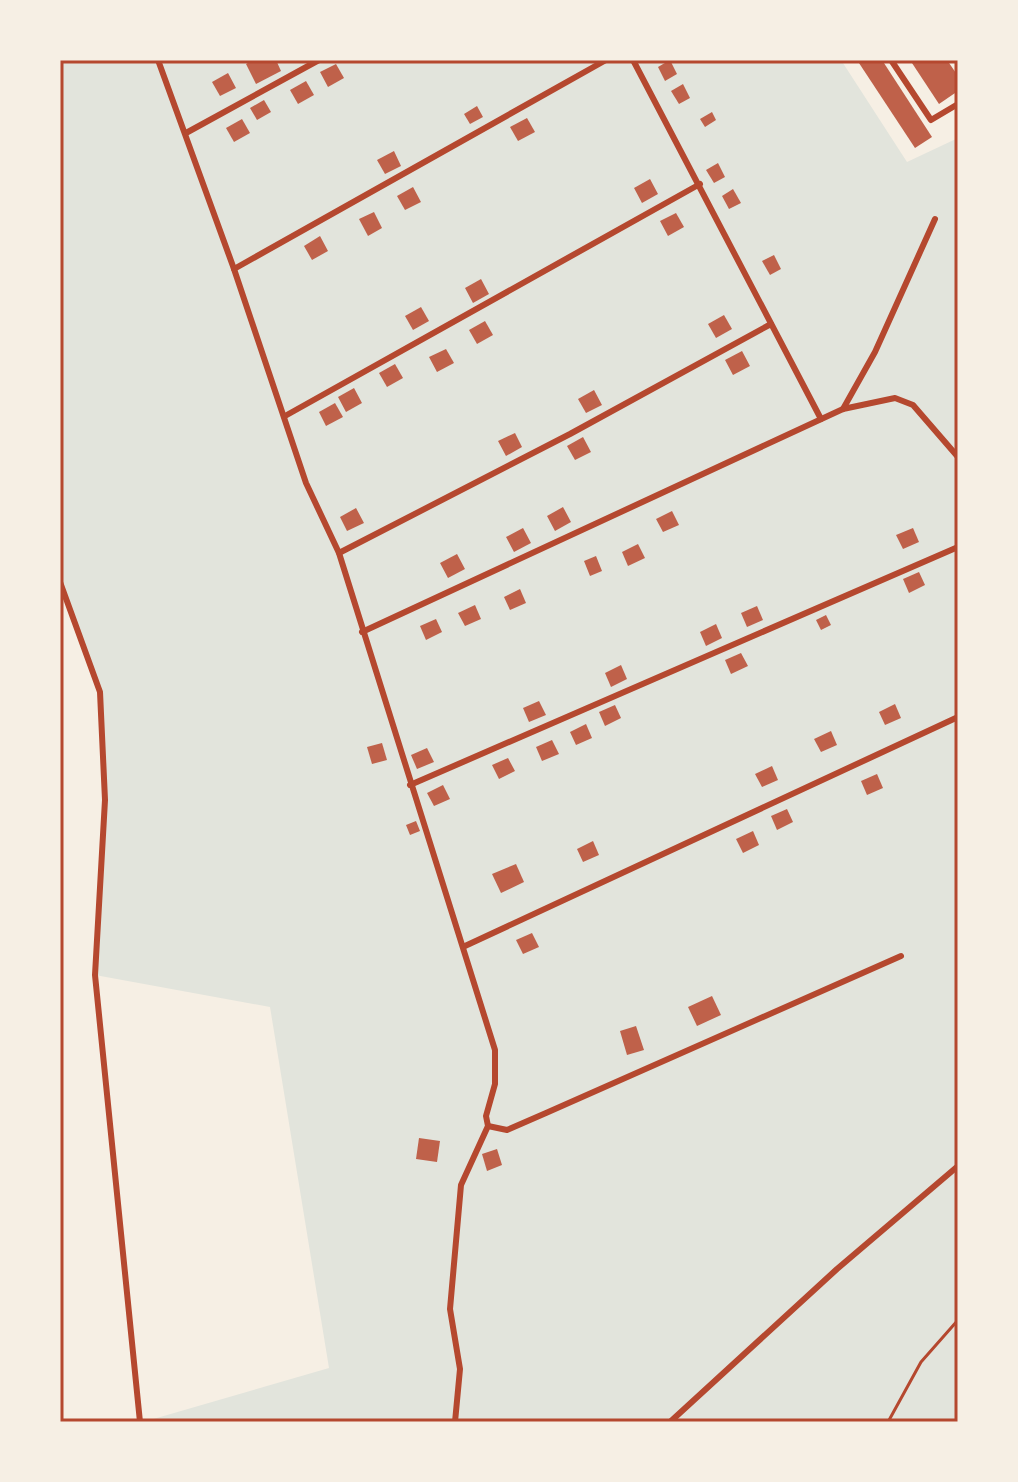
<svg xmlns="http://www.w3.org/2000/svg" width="1018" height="1482" font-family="Helvetica,sans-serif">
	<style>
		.green { fill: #e2e4dc }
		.building { fill: #bf614a }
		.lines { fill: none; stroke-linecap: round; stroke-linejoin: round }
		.path { stroke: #b5482f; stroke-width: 3 }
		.service { stroke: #b5482f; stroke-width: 6 }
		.neatline { fill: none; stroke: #b5482f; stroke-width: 3 }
	</style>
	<rect width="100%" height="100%" fill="#f6efe4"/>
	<path class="green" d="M60,60H841L907,162L958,138V1422H143L329,1368L270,1007L95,975L105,800L100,692L60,582Z"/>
	<g class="building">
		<path d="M253,60H276L281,71L256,84L246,64Z"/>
		<path d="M670,60L677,74L665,81L658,67Z"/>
		<path d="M857,60H882L932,137L915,148Z"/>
		<path d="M910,60H947L958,76V91L939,104Z"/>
		<path d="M336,64L344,78L328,87L320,72Z"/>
		<path d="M228,73L236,88L220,96L212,82Z"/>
		<path d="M306,81L314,95L298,104L290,90Z"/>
		<path d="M683,84L690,98L679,104L671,91Z"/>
		<path d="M264,100L271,112L257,120L250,108Z"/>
		<path d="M477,106L483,117L470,124L464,114Z"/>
		<path d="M712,112L716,120L705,127L700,119Z"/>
		<path d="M527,118L535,132L518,141L510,127Z"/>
		<path d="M242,119L250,133L234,142L226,128Z"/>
		<path d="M394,151L401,166L385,174L377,160Z"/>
		<path d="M718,163L725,177L714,183L706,170Z"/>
		<path d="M650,179L658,194L642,203L634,188Z"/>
		<path d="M413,187L421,202L405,210L397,196Z"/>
		<path d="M733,189L741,203L729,209L722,196Z"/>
		<path d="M374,212L382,228L368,236L359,219Z"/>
		<path d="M676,213L684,227L668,236L660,221Z"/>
		<path d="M320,236L328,251L312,260L304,246Z"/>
		<path d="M774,255L781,269L770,275L762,261Z"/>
		<path d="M481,279L489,294L473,303L465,288Z"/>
		<path d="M421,307L429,321L413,330L405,316Z"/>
		<path d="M724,315L732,329L716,338L708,324Z"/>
		<path d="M485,321L493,335L477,344L469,330Z"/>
		<path d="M446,349L454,363L437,372L429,357Z"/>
		<path d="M742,351L750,366L733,375L725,360Z"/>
		<path d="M395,364L403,378L387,387L379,373Z"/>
		<path d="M354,388L362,403L346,412L338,397Z"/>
		<path d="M594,390L602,405L586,413L578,399Z"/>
		<path d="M335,403L343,417L326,426L319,412Z"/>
		<path d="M515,433L522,447L506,456L498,441Z"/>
		<path d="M583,437L591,452L575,460L567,446Z"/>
		<path d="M563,507L571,522L555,531L547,516Z"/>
		<path d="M356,508L364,523L347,531L340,517Z"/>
		<path d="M672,511L679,525L663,532L656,519Z"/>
		<path d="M523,528L531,543L514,552L506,537Z"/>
		<path d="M913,528L919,542L903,549L896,535Z"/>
		<path d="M638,544L645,558L628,566L622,552Z"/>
		<path d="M457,554L465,569L448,578L440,563Z"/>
		<path d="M596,556L602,571L590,576L584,561Z"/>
		<path d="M919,572L925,585L909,593L903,579Z"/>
		<path d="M520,589L526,603L510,610L504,597Z"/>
		<path d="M475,605L481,619L465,626L458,613Z"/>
		<path d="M757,606L763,620L747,627L741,613Z"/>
		<path d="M826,615L831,625L821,630L816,620Z"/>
		<path d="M436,619L442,632L426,640L420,626Z"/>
		<path d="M716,624L722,638L706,646L700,632Z"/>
		<path d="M741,653L748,666L731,674L725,660Z"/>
		<path d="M621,665L627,679L611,687L605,673Z"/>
		<path d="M539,701L546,715L529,722L523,708Z"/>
		<path d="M895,704L901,718L885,725L879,712Z"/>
		<path d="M615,705L621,718L605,726L599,712Z"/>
		<path d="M586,724L592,738L576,745L570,732Z"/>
		<path d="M831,731L837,745L821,752L814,739Z"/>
		<path d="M552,740L559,754L542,761L536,747Z"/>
		<path d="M382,743L387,760L372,764L367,747Z"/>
		<path d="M427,748L434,762L417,769L411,755Z"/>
		<path d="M508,758L515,771L499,779L492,765Z"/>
		<path d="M772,766L778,780L762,787L755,774Z"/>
		<path d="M877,774L883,788L867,795L861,781Z"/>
		<path d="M443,785L450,799L434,806L427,793Z"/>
		<path d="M787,809L793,822L777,830L771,816Z"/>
		<path d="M416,821L420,831L410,835L406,825Z"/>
		<path d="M753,831L759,845L743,853L736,839Z"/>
		<path d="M593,841L599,855L583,862L577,849Z"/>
		<path d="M516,864L524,882L501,893L492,874Z"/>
		<path d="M532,933L539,947L523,954L516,940Z"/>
		<path d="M712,996L721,1015L697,1026L688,1007Z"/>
		<path d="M636,1026L644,1050L627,1055L620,1031Z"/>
		<path d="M419,1138L440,1141L437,1162L416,1159Z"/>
		<path d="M497,1149L502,1165L487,1171L482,1154Z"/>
	</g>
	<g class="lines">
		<path class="path" d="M888,1422L921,1362L958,1320"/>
		<g class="service">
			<path d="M158,60L234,269L306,483L339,553L495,1050V1084L486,1116L488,1126L461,1185L450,1309L460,1369L455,1422"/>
			<path d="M633,60L821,419"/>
			<path d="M891,60L931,120L958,104"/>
			<path d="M186,133L319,60"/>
			<path d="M234,269L606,60"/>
			<path d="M843,409L875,352L935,219"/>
			<path d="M285,416L700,184"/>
			<path d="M339,553L570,434L771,324"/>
			<path d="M60,582L100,692L105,800L95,975L140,1422"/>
			<path d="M362,632L843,409L895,398L913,405L958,457"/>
			<path d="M410,785L958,547"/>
			<path d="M465,946L958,717"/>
			<path d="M488,1126L507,1130L546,1113L901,956"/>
			<path d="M670,1422L837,1269L958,1166"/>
		</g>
	</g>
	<rect width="1018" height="1482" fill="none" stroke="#f6efe4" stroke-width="124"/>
	<rect x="62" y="62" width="894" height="1358" class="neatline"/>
</svg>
